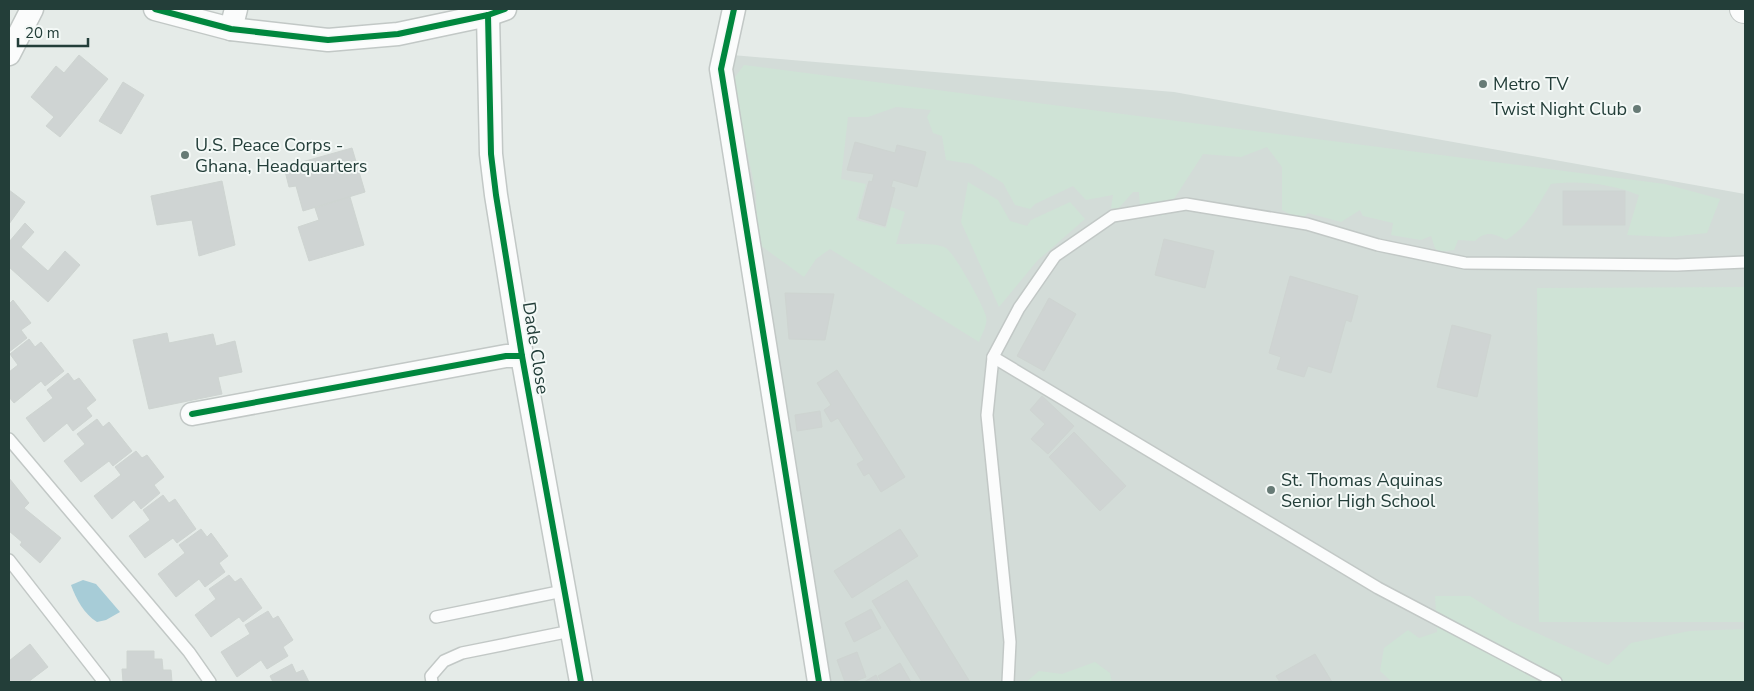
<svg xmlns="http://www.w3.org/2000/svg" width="1754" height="691" font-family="'Nunito Sans',sans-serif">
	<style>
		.built { fill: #d3dcd8 }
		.green { fill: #cfe3d6 }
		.water { fill: #a7ccd7 }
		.building { fill: #cfd4d3; stroke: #ced4d1 }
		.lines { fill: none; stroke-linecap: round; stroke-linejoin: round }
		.service-casing { stroke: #c2c8c6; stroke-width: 14 }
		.minor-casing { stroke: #c2c8c6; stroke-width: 25 }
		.tertiary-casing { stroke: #c2c8c6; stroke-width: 30 }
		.service { stroke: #fbfcfc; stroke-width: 11 }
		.minor { stroke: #fbfcfc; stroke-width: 22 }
		.tertiary { stroke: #fbfcfc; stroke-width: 28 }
		.cycleway-casing { stroke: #f4f9f7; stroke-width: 9 }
		.cycleway { stroke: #00873e; stroke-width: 6 }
		.poi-dot { fill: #677b76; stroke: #f4f9f7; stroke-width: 2 }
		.labels { text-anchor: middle; stroke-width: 4; stroke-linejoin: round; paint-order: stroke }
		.poi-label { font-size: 18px; fill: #233e39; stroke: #f4f9f7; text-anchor: start }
		.street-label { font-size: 18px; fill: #233e39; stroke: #f4f9f7 }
	</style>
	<rect width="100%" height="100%" fill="#e5ebe8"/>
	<path class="built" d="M732,55L1174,92L1745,194V682H829L727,92Z"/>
	<g class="green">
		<path d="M744,65L1665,184L1720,199L1707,233L1670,237L1627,235L1639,195C1612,184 1580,180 1551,184C1538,205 1528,227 1506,240C1493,233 1486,231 1475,241L1458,240L1454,250L1439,252L1435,248L1431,236L1421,240L1391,235L1393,223L1363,216L1360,210L1341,222L1308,213L1301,220L1282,210V167L1267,147L1241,157L1203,154L1163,216L1140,206L1139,192H1133L1118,209L1111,208L1113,195L1086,200L1073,186L1035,204L1030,209L1015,205L1003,183L972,164L946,160L942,136L933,133L927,117L931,110L896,107L868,117H848L841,179L866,184L856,220L886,228L891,207L905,212L896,244C908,244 936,242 946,248C955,254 983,305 986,316C988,325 982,333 979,342L830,249L816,259L804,277L757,243L756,193L732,81Z"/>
		<path d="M968,182L998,200L1010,221L1027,226L1031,220L1070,202L1085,219L1037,261L999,307L961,222Z"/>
		<path d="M1745,287V622H1539L1537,288Z"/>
		<path d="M1435,596H1470L1510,621L1608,665L1631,643L1689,631L1745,629V682H1392L1380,671L1384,648L1408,630L1419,638L1437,632Z"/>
		<path d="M1095,662L1110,673L1112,682H1026L1039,671L1062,674Z"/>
	</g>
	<path class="water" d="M83,580L96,584L120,612L106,620L97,622C84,614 76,599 71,585Z"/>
	<g class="building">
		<path d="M79,55L108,79L60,137L46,126L54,117L31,97L56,66L64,73Z"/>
		<path d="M123,82L144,95L121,134L99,121Z"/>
		<path d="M855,142L895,153L897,145L926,152L917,187L893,180L891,187L895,188L885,226L859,218L869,181L872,182L874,174L847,170Z"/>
		<path d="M352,148L365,192L303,211L296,186L289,187L284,167Z"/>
		<path d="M222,181L235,245L199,256L192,220L157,225L151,196Z"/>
		<path d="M9,190L25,202L9,224Z"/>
		<rect x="1563" y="191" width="62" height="34"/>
		<path d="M350,197L364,245L309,261L298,227L319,220L315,208Z"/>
		<path d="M25,223L34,232L21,247L48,271L65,251L80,265L48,302L9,267V242Z"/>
		<path d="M1164,239L1214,251L1205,288L1155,275Z"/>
		<path d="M1290,276L1358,296L1351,322L1346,320L1331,373L1308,366L1304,377L1277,369L1281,357L1269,353Z"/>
		<path d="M785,293L834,294L825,340L789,339Z"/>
		<path d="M1049,298L1076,314L1044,371L1017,356Z"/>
		<path d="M13,300L31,323L21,330L27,338L9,352V304Z"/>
		<path d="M1452,325L1491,335L1477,397L1437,387Z"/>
		<path d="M167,333L169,343L213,334L216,346L235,341L242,372L218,377L222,394L149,409L133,340Z"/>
		<path d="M29,339L35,347L41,342L64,371L45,386L41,381L14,403L9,397V372L18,365L10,354Z"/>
		<path d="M837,370L905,477L881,492L869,473L864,476L857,464L864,460L838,418L831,422L824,410L831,405L817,383Z"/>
		<path d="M68,373L74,381L79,378L96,400L86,408L92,416L73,431L67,423L44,442L26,418L53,398L47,390Z"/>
		<path d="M1042,396L1074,426L1048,454L1031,439L1045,424L1030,410Z"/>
		<path d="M820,411L822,427L797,431L795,415Z"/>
		<path d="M97,419L103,427L109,422L132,451L113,466L109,461L81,482L64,461L85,444L77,434Z"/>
		<path d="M1074,432L1126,486L1100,511L1049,457Z"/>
		<path d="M136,451L142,458L147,455L164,477L154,485L160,493L141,509L134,500L112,519L94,496L121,475L115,467Z"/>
		<path d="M9,478L29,503L24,508L61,538L40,563L20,545L22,542L9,531Z"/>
		<path d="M163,495L169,503L175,499L196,529L177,543L173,538L145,558L129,536L150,520L143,510Z"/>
		<path d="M201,529L207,537L211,533L228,556L219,563L225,572L205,587L199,579L176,597L158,574L185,553L179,545Z"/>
		<path d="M900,529L918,556L852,598L834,571Z"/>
		<path d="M229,575L235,582L241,578L262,608L243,622L239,617L211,637L195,615L216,599L209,589Z"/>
		<path d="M907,580L970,682H922L872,601Z"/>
		<path d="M871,609L881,628L854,642L845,623Z"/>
		<path d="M268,611L273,619L278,616L293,640L283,647L288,656L267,669L261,660L237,677L221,652L250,634L245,625Z"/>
		<path d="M30,644L48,667L28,682H9V661Z"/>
		<path d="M127,651H154V659H162L163,670H171L172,682H123L122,669H127Z"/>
		<path d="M857,652L866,677L853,682H845L837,660Z"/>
		<path d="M1315,654L1332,682H1280L1276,676Z"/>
		<path d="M900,663L911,682H881L878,676Z"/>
		<path d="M292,664L296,673L303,670L309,682H273L270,676Z"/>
		<path d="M876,675L879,682H864Z"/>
	</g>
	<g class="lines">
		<g class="service-casing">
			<g id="service">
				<path d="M993,357L1378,588L1556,682"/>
				<path d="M9,439L189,652L210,682"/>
				<path d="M9,560L104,682"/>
				<path d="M436,617L563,591"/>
				<path d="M432,682L431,676L444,661L462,653L571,631"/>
				<path d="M1008,682L1010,642L987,415L993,357L1019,308L1055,256L1113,216L1186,204L1307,224L1378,245L1465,263L1677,265L1745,262"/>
			</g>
		</g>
		<g class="minor-casing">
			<g id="minor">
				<path d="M155,9L231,29L328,40L398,34L488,15L505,9"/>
				<path d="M734,9L721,69L819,682"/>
				<path d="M488,15L491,154L496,195L522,356L581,682"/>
				<path d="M231,29L236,9"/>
				<path d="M9,54L32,9"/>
				<path d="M192,414L506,356H522"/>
			</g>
		</g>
		<g class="tertiary-casing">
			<path id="tertiary" d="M1744,9H1745"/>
		</g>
		<use href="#service" class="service"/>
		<use href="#minor" class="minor"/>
		<use href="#tertiary" class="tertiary"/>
		<g class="cycleway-casing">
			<g id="cycleway">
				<path d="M155,9L231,29L328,40L398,34L488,15L505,9"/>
				<path d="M734,9L721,69L819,682"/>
				<path d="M488,15L491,154L496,195L522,356L581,682"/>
				<path d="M192,414L506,356H522"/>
			</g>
		</g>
		<use href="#cycleway" class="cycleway"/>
	</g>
	<g class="poi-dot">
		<circle cx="1483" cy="84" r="5"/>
		<circle cx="1637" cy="109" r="5"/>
		<circle cx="185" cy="155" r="5"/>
		<circle cx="1271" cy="490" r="5"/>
	</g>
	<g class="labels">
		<g class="poi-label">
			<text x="1493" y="90">Metro TV</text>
			<text x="1627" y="115" text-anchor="end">Twist Night Club</text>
			<text x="195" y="151">U.S. Peace Corps -<tspan x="195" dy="21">Ghana, Headquarters</tspan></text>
			<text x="1281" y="486">St. Thomas Aquinas<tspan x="1281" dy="21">Senior High School</tspan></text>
		</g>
		<g class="street-label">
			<text transform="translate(536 348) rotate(81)" y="6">Dade Close</text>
		</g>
	</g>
	<rect width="1754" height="691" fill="none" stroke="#233e39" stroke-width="20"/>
	<path d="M18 38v8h70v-8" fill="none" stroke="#233e39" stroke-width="2.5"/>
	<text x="25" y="38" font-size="15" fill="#233e39" stroke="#f4f9f7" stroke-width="4" paint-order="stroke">20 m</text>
</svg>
